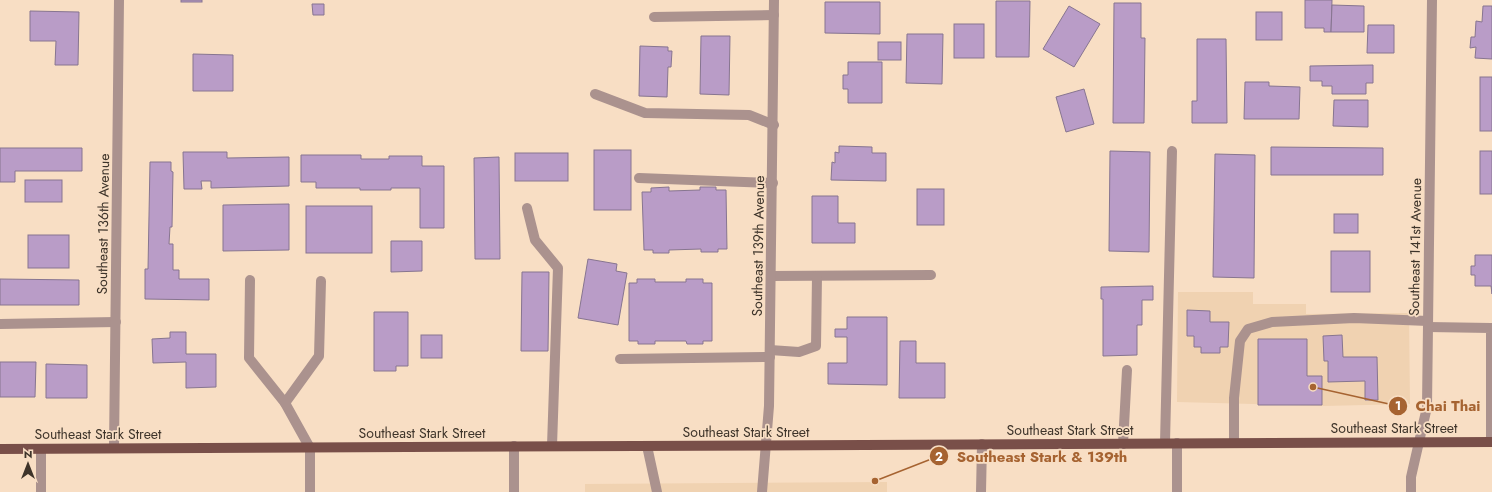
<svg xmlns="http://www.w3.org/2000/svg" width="1492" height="492" font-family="Jost,sans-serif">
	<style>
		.built { fill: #f0d2b1 }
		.building { fill: #b99cc7; stroke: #877590 }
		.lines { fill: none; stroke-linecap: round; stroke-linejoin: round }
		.service { stroke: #ab928e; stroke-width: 10 }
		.minor { stroke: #ab928e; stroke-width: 10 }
		.primary { stroke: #794f49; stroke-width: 10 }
		.labels { text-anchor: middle; stroke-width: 3.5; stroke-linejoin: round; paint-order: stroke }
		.street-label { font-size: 14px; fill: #3e342a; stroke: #f8dec4 }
		.leader { fill: none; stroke: #a66331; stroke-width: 1.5 }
		.callout-dot { fill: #a66331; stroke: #f8dec4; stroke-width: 1.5 }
		.mark-label { font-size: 12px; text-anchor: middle; font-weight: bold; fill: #fff }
		.callout-label { font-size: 15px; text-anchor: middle; font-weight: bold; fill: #a66331; stroke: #f8dec4; stroke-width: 3.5; stroke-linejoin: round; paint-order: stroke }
	</style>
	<rect width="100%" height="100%" fill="#f8dec4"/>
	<g class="built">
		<path d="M1178,292H1253V304H1306V314L1409,313L1410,404L1323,406L1177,402Z"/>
		<path d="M887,482V492H585V484Z"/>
	</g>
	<g class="building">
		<rect x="181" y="0" width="21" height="2"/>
		<path d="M1305,0H1332L1331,32H1324V28H1305Z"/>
		<path d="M996,1H1030L1029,57H996Z"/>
		<path d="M825,2H880V34L825,33Z"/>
		<path d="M1114,3H1141V38H1145L1144,123H1113Z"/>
		<path d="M312,4H324V15H313Z"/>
		<path d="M1332,5L1364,6V32H1331Z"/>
		<path d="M1069,6L1100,24L1074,67L1043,49Z"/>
		<path d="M1483,6H1492V59L1475,58L1476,47L1470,48L1471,37H1475L1476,21L1482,22Z"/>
		<path d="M30,11L79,12L78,65H55L56,41H30Z"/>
		<rect x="1256" y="12" width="26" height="28"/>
		<rect x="954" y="24" width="30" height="34"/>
		<path d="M1368,25H1394V53H1367Z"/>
		<path d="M907,34H943L942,84L906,83Z"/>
		<path d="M701,36H730L729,95L700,94Z"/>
		<path d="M1197,39H1226L1227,123H1192V101H1197Z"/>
		<rect x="878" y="42" width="23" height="18"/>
		<path d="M640,46L668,47V51H672L671,67H668L667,97L639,96Z"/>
		<path d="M193,54L233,55V91H193Z"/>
		<path d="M848,62H882V103H848V89H843V75H848Z"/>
		<path d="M1373,65V83H1366V94H1332V86H1322V81H1310V66Z"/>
		<rect x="1480" y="77" width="12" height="54"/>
		<path d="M1245,82H1269V86L1300,87L1299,119H1244Z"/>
		<path d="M1084,89L1094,124L1066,132L1056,97Z"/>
		<path d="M1334,100H1368V127L1333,126Z"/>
		<path d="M839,146L872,147V153H886V181L831,180L832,162L835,163V152L839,153Z"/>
		<path d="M1271,147L1383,148V175H1271Z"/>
		<path d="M0,148H82V171H15V182H0Z"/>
		<rect x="594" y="150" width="37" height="60"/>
		<path d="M1110,151L1150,152L1149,252L1109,251Z"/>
		<rect x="1480" y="151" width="12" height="43"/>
		<path d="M183,152H227V158L289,157V186L211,188V181H201L202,189H184Z"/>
		<rect x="515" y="153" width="53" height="28"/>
		<path d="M1215,154L1255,155L1254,278L1213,277Z"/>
		<path d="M301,155H361V159H389V156H422V166H444V228H420V188H391V190H360V188H316V182H301Z"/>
		<path d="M499,157L500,259H475L474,158Z"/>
		<path d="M150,162H171V171L173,172L172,227H170L169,244H173V270H179V279H209V300L145,299V269H148Z"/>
		<rect x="25" y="180" width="37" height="22"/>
		<path d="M669,187V191L700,190V187H716V190H726L727,249H718V252H701V249L669,250V253H653V250H644L642,192H651V188Z"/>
		<rect x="917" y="189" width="27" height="36"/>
		<path d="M812,196H838V223H855V243H812Z"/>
		<path d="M289,204V250L223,251V205Z"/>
		<rect x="306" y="206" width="66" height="47"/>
		<rect x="1334" y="214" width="24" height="19"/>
		<rect x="28" y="235" width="41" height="33"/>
		<path d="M391,241H422V271L391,272Z"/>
		<rect x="1331" y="251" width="39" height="41"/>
		<path d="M1475,255H1492V294L1491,286H1475V275H1471V266H1475Z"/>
		<path d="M588,259L617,264L616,271L627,273L618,325L578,318Z"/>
		<path d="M522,272H549L548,351H521Z"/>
		<path d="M0,279L79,280V305H0Z"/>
		<path d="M637,279H655V282H686V279H703V283H712V341H703V344H687L686,341H655V344H638V341H629V283H637Z"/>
		<path d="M1153,286V300H1142V325H1137V355L1103,356V299H1101V287Z"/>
		<path d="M1187,310L1210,311V322H1229L1228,347H1220V353H1201V347H1194V336H1187Z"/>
		<path d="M374,312H408V366H396V371H374Z"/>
		<path d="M847,317H887V385L828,384V363H847V337H835V329H847Z"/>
		<path d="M170,332H186V354H216V387L186,388V362L153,363L152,339L170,338Z"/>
		<rect x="421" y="335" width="21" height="23"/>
		<path d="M1342,335L1343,357H1377L1378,400H1365V381L1328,382V361H1324L1323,336Z"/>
		<path d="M1258,339H1307V376H1322V405H1258Z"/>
		<path d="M900,341H916V363H945V398H899Z"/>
		<path d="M0,362H36L35,397H0Z"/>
		<path d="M46,364L87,365V398H46Z"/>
	</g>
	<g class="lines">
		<g class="service">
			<path d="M654,17L774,15"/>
			<path d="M595,94L645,113L749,115L774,125"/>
			<path d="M639,178L773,183"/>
			<path d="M527,208L535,240L558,268L552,446"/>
			<path d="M771,276L931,275"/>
			<path d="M250,280L249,358L285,403"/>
			<path d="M0,324L116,322"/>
			<path d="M1428,327L1491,328V442"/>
			<path d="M770,350L799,352L816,346L817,276"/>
			<path d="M620,359L770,357"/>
			<path d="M1165,443L1172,151"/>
			<path d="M1177,443V492"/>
			<path d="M1234,443V398L1240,341L1248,329L1272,322L1354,318L1428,321"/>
			<path d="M1123,444L1127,370"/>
			<path d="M647,446L657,492"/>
			<path d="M310,448L285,403L319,356L321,281"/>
			<path d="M514,492V446"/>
			<path d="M981,492L982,444"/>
		</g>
		<g class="minor">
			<path d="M114,448L119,0"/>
			<path d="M310,448V492"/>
			<path d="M41,449V492"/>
			<path d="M762,492L769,406L774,0"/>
			<path d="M1411,492V477L1427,407L1432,0"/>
		</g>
		<path class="primary" d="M0,449L1492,442"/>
	</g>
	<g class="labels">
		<g class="street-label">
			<text transform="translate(103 224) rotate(-89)" y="5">Southeast 136th Avenue</text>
			<text transform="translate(758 246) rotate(-89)" y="5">Southeast 139th Avenue</text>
			<text transform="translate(1415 247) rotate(-89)" y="5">Southeast 141st Avenue</text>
			<text x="1394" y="433">Southeast Stark Street</text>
			<text x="1070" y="435">Southeast Stark Street</text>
			<text x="746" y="437">Southeast Stark Street</text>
			<text x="422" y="438">Southeast Stark Street</text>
			<text x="98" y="439">Southeast Stark Street</text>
		</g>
	</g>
	<path class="leader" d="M1313 387L1398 406M875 481L939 456"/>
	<g class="callout-dot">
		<circle cx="1313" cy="387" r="4"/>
		<circle cx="875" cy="481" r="4"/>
		<circle cx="1398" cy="406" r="10"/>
		<circle cx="939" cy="456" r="10"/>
	</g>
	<g class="mark-label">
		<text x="1398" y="410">1</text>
		<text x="939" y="461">2</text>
	</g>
	<g class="callout-label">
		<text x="1448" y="411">Chai Thai</text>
		<text x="1042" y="462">Southeast Stark &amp; 139th</text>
	</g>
	<g transform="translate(28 464)" stroke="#f8dec4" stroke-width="3" paint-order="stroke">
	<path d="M0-3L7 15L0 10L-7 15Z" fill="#3e342a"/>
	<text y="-6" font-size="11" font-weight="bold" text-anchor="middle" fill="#3e342a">N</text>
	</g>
</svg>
